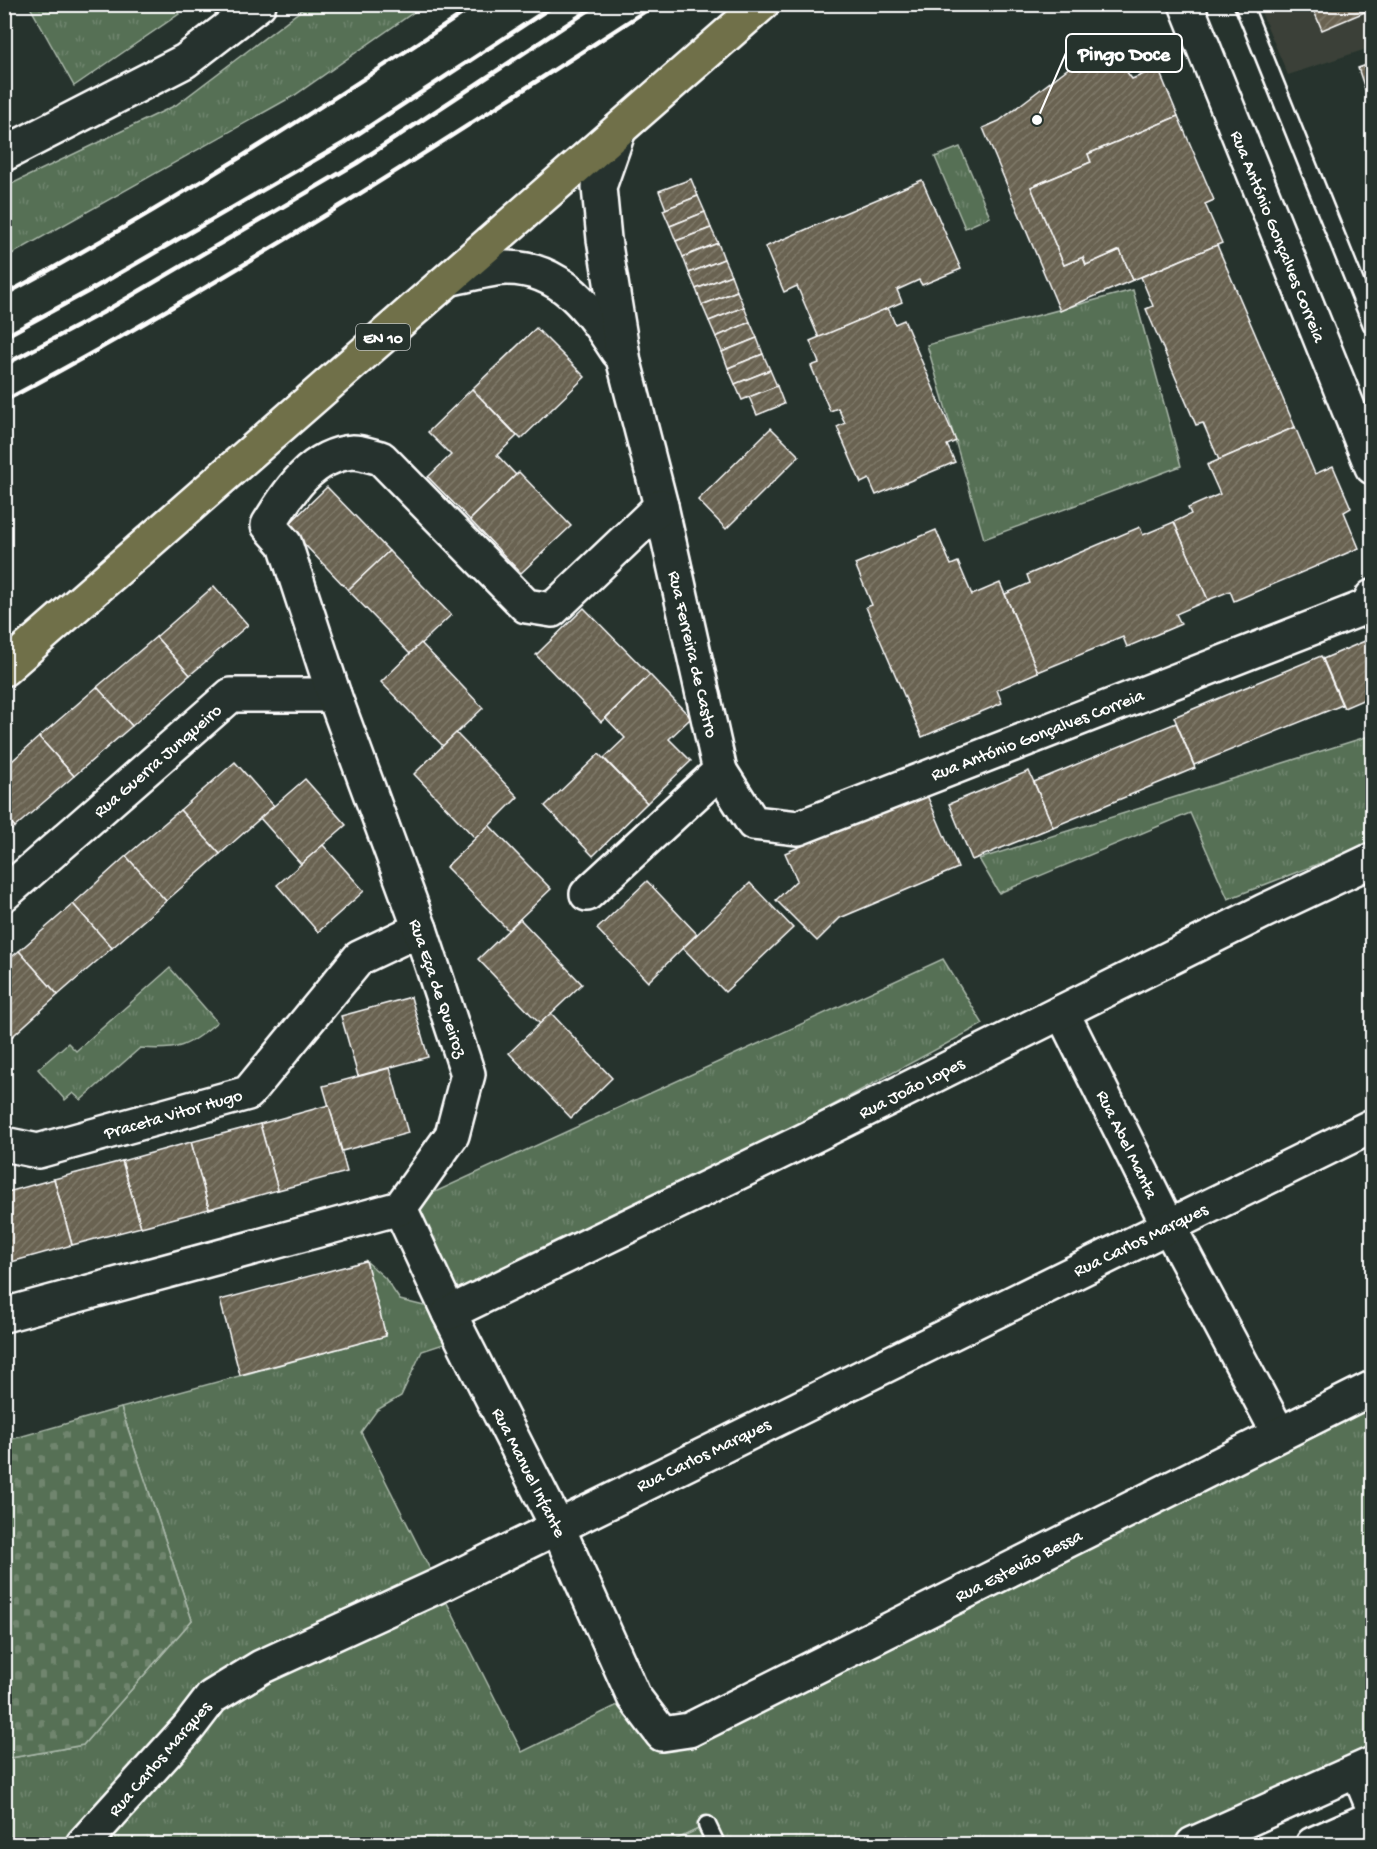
<svg xmlns="http://www.w3.org/2000/svg" width="1377" height="1849" font-family="'Gochi Hand',sans-serif">
	<style>
		.built { fill: #3a4138 }
		.grass { fill: url(#grass-tufts); stroke: #aab8aa; stroke-width: 1.5 }
		.cemetery { fill: url(#cemetery-stones); stroke: #aab8aa; stroke-width: 1.5 }
		.pitch { fill: #567055; stroke: #aab8aa; stroke-width: 1.5 }
		.building { fill: url(#building-hatch); stroke: #fff; stroke-width: 1.5 }
		.lines { fill: none; stroke-linecap: round; stroke-linejoin: round }
		.lane-casing { stroke: #fff; stroke-width: 21 }
		.street-casing { stroke: #fff; stroke-width: 38 }
		.secondary-casing { stroke: #fff; stroke-width: 38 }
		.primary-casing { stroke: #fff; stroke-width: 38 }
		.lane { stroke: #26332d; stroke-width: 16 }
		.street { stroke: #26332d; stroke-width: 33 }
		.secondary { stroke: #26332d; stroke-width: 33 }
		.primary { stroke: #6f704a; stroke-width: 33 }
		.rail { stroke: #fff; stroke-width: 4.5 }
		.labels { text-anchor: middle; stroke-width: 4.5; stroke-linejoin: round; paint-order: stroke }
		.shield { fill: #26332d; stroke: #bec2c0; stroke-width: 1.5 }
		.shield-label { font-size: 16px; font-weight: bold; fill: #fff }
		.street-label { font-size: 18px; fill: #fff; stroke: #26332d }
		.leader { fill: none; stroke: #fff; stroke-width: 2 }
		.callout-dot { fill: #fff; stroke: #26332d; stroke-width: 2 }
		.callout { fill: #26332d; stroke: #fff; stroke-width: 2 }
		.callout-label { font-size: 20px; text-anchor: middle; font-weight: bold; fill: #fff }
	</style>
	<defs>
		<pattern id="grass-tufts" width="24" height="20" patternUnits="userSpaceOnUse" patternTransform="scale(1.5)"><rect width="24" height="20" fill="#567055"/><path d="M3 7l-1-3M5 7V3M7 7l1-3M15 17l-1-3M17 17v-4M19 17l1-3" fill="none" stroke="#6f856e"/></pattern>
		<pattern id="cemetery-stones" width="16" height="16" patternUnits="userSpaceOnUse" patternTransform="scale(1.5)"><rect width="16" height="16" fill="#567055"/><path d="M2 7V4a2 2 0 0 1 4 0v3zM10 15v-3a2 2 0 0 1 4 0v3z" fill="#6f856e"/></pattern>
		<pattern id="building-hatch" width="6" height="6" patternUnits="userSpaceOnUse" patternTransform="scale(1.5)"><rect width="6" height="6" fill="#696251"/><path d="M-1 1l2-2M0 6l6-6M5 7l2-2" fill="none" stroke="#807a6b"/></pattern>
	</defs>
	<rect width="100%" height="100%" fill="#26332d"/>
	<filter id="ink" filterUnits="userSpaceOnUse"><feTurbulence type="fractalNoise" baseFrequency=".0167" numOctaves="2"/><feDisplacementMap in="SourceGraphic" scale="12" xChannelSelector="R" yChannelSelector="G"/><feConvolveMatrix kernelMatrix="1 2 1 2 8 2 1 2 1" color-interpolation-filters="sRGB"/></filter>
	<g filter="url(#ink)">
		<path class="built" d="M1258,5H1372V47L1288,75Z"/>
		<g class="grass">
			<path d="M29,5H173L179,14L74,86Z"/>
			<path d="M308,5H424L295,95L5,258V187L176,105Z"/>
			<path d="M960,147L990,217L965,228L935,157Z"/>
			<path d="M1133,290L1181,466L984,539L927,345Z"/>
			<path d="M1372,735V843L1228,899L1190,813L999,893L979,859Z"/>
			<path d="M943,959L983,1024L460,1307L400,1208Z"/>
			<path d="M170,968L217,1022C188,1047 178,1051 140,1048L81,1100L73,1093L65,1100L38,1069L68,1043L76,1051Z"/>
			<path d="M366,1261L385,1278L400,1300L424,1306L442,1298L462,1338L422,1351L401,1396L377,1410L361,1432L522,1752L634,1697L662,1734L1372,1388V1764L1193,1844H716L707,1825L667,1844H5V1759L83,1745L192,1620L121,1408L386,1336Z"/>
		</g>
		<path class="cemetery" d="M121,1408L192,1620L83,1745L5,1759V1441Z"/>
		<path class="pitch" d="M707,1825L716,1844H667Z"/>
		<g class="building">
			<path d="M1311,4H1372V9L1322,30Z"/>
			<path d="M1104,41L1132,79L1158,68L1178,116L1088,154L1091,162L1031,187L1064,265L1083,257L1086,265L1120,250L1133,280L1060,311L983,128L999,121Z"/>
			<path d="M1372,63V110L1358,68Z"/>
			<path d="M1178,116L1214,200L1205,204L1222,243L1133,280L1120,250L1086,265L1083,257L1064,265L1031,187L1091,162L1088,154Z"/>
			<path d="M691,179L698,196L666,209L659,191Z"/>
			<path d="M922,180L961,269L922,285L919,280L897,290L902,302L819,338L797,286L784,292L765,247Z"/>
			<path d="M698,196L705,212L670,226L663,210Z"/>
			<path d="M705,212L711,228L676,241L670,226Z"/>
			<path d="M711,228L718,243L683,257L676,241Z"/>
			<path d="M718,243L724,259L689,273L683,257Z"/>
			<path d="M1217,245L1295,427L1219,460L1203,423L1196,425L1146,309L1153,306L1141,277Z"/>
			<path d="M724,259L731,275L696,289L689,273Z"/>
			<path d="M731,275L737,291L702,305L696,289Z"/>
			<path d="M737,291L744,307L709,321L702,305Z"/>
			<path d="M744,307L750,322L716,337L709,321Z"/>
			<path d="M888,308L895,324L904,320L956,441L947,445L955,462L876,495L869,479L861,483L837,427L845,423L838,408L830,411L811,366L819,363L810,341Z"/>
			<path d="M750,322L757,338L722,352L716,337Z"/>
			<path d="M536,328L585,377L521,439L472,389Z"/>
			<path d="M757,338L763,354L728,368L722,352Z"/>
			<path d="M763,354L770,370L735,384L728,368Z"/>
			<path d="M770,370L777,386L742,400L735,384Z"/>
			<path d="M777,386L784,404L757,415L749,397Z"/>
			<path d="M472,389L517,436L497,455L516,475L470,520L428,477L451,455L428,432Z"/>
			<path d="M1295,427L1315,474L1333,466L1351,508L1344,512L1359,548L1234,601L1230,591L1208,600L1174,522L1191,514L1188,508L1220,494L1207,465Z"/>
			<path d="M771,428L799,456L726,529L698,500Z"/>
			<path d="M519,472L571,526L521,573L470,520Z"/>
			<path d="M327,487L389,551L348,590L287,526Z"/>
			<path d="M1174,522L1208,600L1176,614L1181,624L1127,647L1123,637L1038,672L1005,594L1030,583L1027,575L1140,527L1143,535Z"/>
			<path d="M936,530L951,565L958,562L972,595L1000,583L1038,672L997,690L1002,703L922,737L866,607L872,605L855,564Z"/>
			<path d="M389,551L451,615L410,654L348,590Z"/>
			<path d="M214,586L248,625L190,675L156,637Z"/>
			<path d="M584,608L650,675L601,722L536,655Z"/>
			<path d="M156,637L190,675L132,726L97,687Z"/>
			<path d="M1372,638V696L1344,708L1323,659Z"/>
			<path d="M421,643L483,708L443,746L381,682Z"/>
			<path d="M1321,656L1342,705L1194,765L1174,717Z"/>
			<path d="M650,675L691,718L669,739L691,761L647,803L604,758L625,738L606,718Z"/>
			<path d="M97,687L132,726L74,776L39,737Z"/>
			<path d="M1176,723L1195,768L1053,827L1034,782Z"/>
			<path d="M456,733L518,797L476,839L414,774Z"/>
			<path d="M39,737L74,776L15,827L4,815V768Z"/>
			<path d="M599,754L647,803L593,856L545,806Z"/>
			<path d="M235,762L274,806L220,854L180,810Z"/>
			<path d="M1029,771L1053,827L972,860L949,804Z"/>
			<path d="M305,779L346,825L301,864L260,818Z"/>
			<path d="M926,793L958,868L840,918L817,941L776,900L797,880L785,853Z"/>
			<path d="M180,810L220,854L166,901L126,856Z"/>
			<path d="M4,815L15,827L4,836Z"/>
			<path d="M489,825L551,889L508,930L446,867Z"/>
			<path d="M323,845L364,891L318,932L277,885Z"/>
			<path d="M126,856L166,901L112,948L73,904Z"/>
			<path d="M647,881L697,934L648,982L597,929Z"/>
			<path d="M750,883L793,928L725,992L683,948Z"/>
			<path d="M73,904L112,948L58,995L19,951Z"/>
			<path d="M520,919L582,984L540,1024L478,959Z"/>
			<path d="M19,951L58,995L5,1043L4,963Z"/>
			<path d="M411,997L428,1057L358,1076L341,1016Z"/>
			<path d="M551,1013L612,1078L571,1118L509,1053Z"/>
			<path d="M390,1068L408,1133L342,1151L323,1086Z"/>
			<path d="M329,1105L347,1172L278,1190L260,1124Z"/>
			<path d="M260,1124L278,1190L209,1209L191,1142Z"/>
			<path d="M191,1142L209,1209L141,1227L122,1161Z"/>
			<path d="M122,1161L141,1227L72,1245L54,1179Z"/>
			<path d="M54,1179L72,1245L4,1264V1193Z"/>
			<path d="M366,1261L386,1336L240,1375L220,1300Z"/>
		</g>
		<g class="lines">
			<g class="lane-casing">
				<g id="lane">
					<path d="M1243,4L1372,325"/>
					<path d="M707,1825L716,1844"/>
				</g>
			</g>
			<g class="street-casing">
				<g id="street">
					<path d="M1186,4L1372,467"/>
					<path d="M4,154L185,61L259,4"/>
					<path d="M452,278C469,275 490,268 507,268C563,268 591,311 618,352"/>
					<path d="M720,771L753,823L798,828L1368,606L1372,597"/>
					<path d="M4,894L231,695H334"/>
					<path d="M587,894L720,771L661,506L624,362L604,239L599,187L619,130"/>
					<path d="M1062,1012L1168,1225L1279,1434"/>
					<path d="M4,1144L38,1151L248,1093L359,958L420,929"/>
					<path d="M400,1208L449,1313L557,1526L634,1697L662,1734L689,1730L1372,1388"/>
					<path d="M449,1313L801,1142L1264,911L1372,860"/>
					<path d="M4,1315L400,1208L452,1135L468,1074L420,929L334,695L285,544L268,525C288,493 311,455 353,452C362,452 372,456 381,458L526,606L552,610L661,506"/>
					<path d="M1358,1771L1372,1805"/>
					<path d="M83,1844L189,1727L212,1697L261,1667L440,1585L1372,1126"/>
					<path d="M1362,1844L1372,1824"/>
				</g>
			</g>
			<g class="secondary-casing">
				<g id="secondary">
					<path d="M1193,1844L1372,1764"/>
					<path d="M1313,1844L1372,1818"/>
				</g>
			</g>
			<g class="primary-casing">
				<path id="primary" d="M4,669L762,4"/>
			</g>
			<use href="#lane" class="lane"/>
			<use href="#street" class="street"/>
			<use href="#secondary" class="secondary"/>
			<use href="#primary" class="primary"/>
			<g class="rail">
				<path d="M4,295C167,207 323,107 477,4"/>
				<path d="M4,337L87,292L344,143L556,4"/>
				<path d="M4,365L102,313L357,163L598,4"/>
				<path d="M4,401C229,281 442,143 656,4"/>
			</g>
		</g>
	</g>
	<g class="labels">
		<rect class="shield" x="356" y="324" width="54" height="26" rx="4.5"/>
		<g class="shield-label">
			<text x="383" y="343">EN 10</text>
		</g>
		<g class="street-label">
			<text transform="translate(1279 236) rotate(68)" y="6">Rua António Gonçalves Correia</text>
			<text transform="translate(694 654) rotate(77)" y="6">Rua Ferreira de Castro</text>
			<text transform="translate(1037 734) rotate(-21)" y="6">Rua António Gonçalves Correia</text>
			<text transform="translate(157 760) rotate(-41)" y="6">Rua Guerra Junqueiro</text>
			<text transform="translate(439 988) rotate(71)" y="6">Rua Eça de Queiroz</text>
			<text transform="translate(911 1087) rotate(-27)" y="6">Rua João Lopes</text>
			<text transform="translate(173 1113) rotate(-16)" y="6">Praceta Vitor Hugo</text>
			<text transform="translate(1128 1144) rotate(64)" y="6">Rua Abel Manta</text>
			<text transform="translate(1140 1239) rotate(-26)" y="6">Rua Carlos Marques</text>
			<text transform="translate(703 1454) rotate(-26)" y="6">Rua Carlos Marques</text>
			<text transform="translate(530 1472) rotate(63)" y="6">Rua Manuel Infante</text>
			<text transform="translate(1018 1565) rotate(-27)" y="6">Rua Estevão Bessa</text>
			<text transform="translate(159 1758) rotate(-49)" y="6">Rua Carlos Marques</text>
		</g>
	</g>
	<path class="leader" d="M1037 120L1066 53"/>
	<circle class="callout-dot" cx="1037" cy="120" r="6"/>
	<rect class="callout" x="1066" y="34" width="116" height="38" rx="6"/>
	<g class="callout-label">
		<text x="1124" y="60">Pingo Doce</text>
	</g>
	<rect width="1377" height="1849" fill="none" stroke="#26332d" stroke-width="24"/>
	<rect x="12" y="12" width="1353" height="1825" fill="none" stroke="#fff" stroke-width="2" filter="url(#ink)"/>
</svg>
